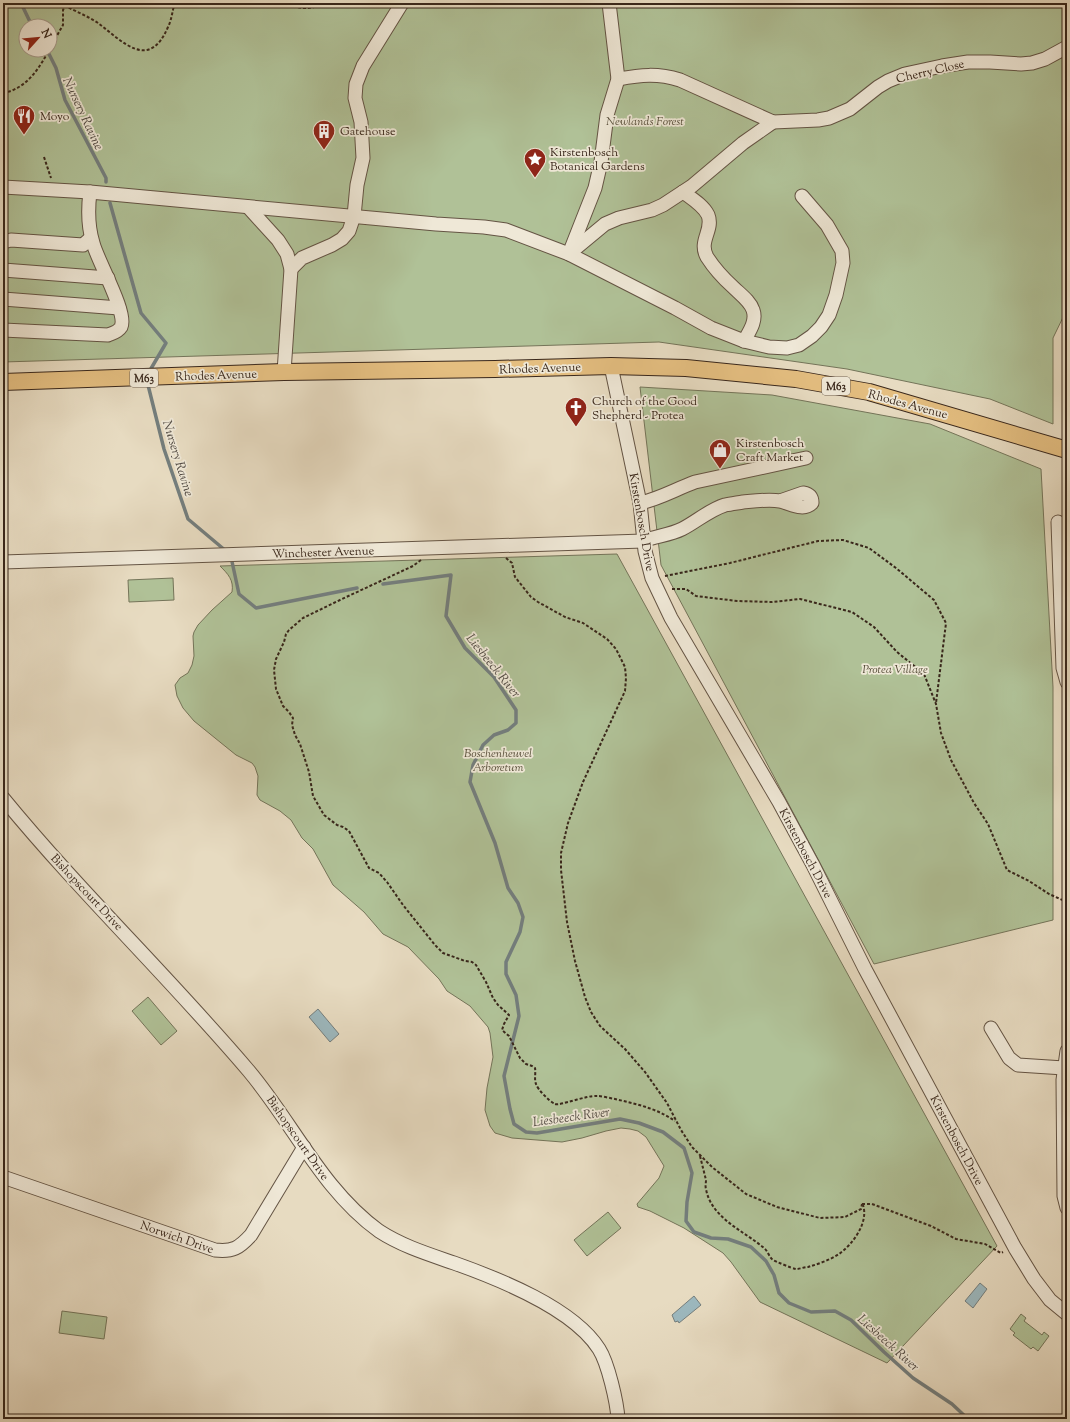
<svg xmlns="http://www.w3.org/2000/svg" width="1070" height="1422" font-family="'Sorts Mill Goudy',serif">
	<style>
		.green { fill: #b0c197; stroke: #747459; fill-rule: evenodd }
		.water { fill: #9cb8be; stroke: #747e7d }
		.lines { fill: none; stroke-linecap: round; stroke-linejoin: round }
		.stream { stroke: #747e7d; stroke-width: 3.5 }
		.minor-casing { stroke: #645444; stroke-width: 15 }
		.major-casing { stroke: #39271b; stroke-width: 18 }
		.path { stroke: #39271b; stroke-width: 2; stroke-dasharray: 3 2; stroke-linecap: butt }
		.minor { stroke: #efe8d7; stroke-width: 13 }
		.major { stroke: #e4be80; stroke-width: 16 }
		.labels { text-anchor: middle; stroke-width: 3.5; stroke-linejoin: round; paint-order: stroke }
		.shield { fill: #efe8d7; stroke: #706153; stroke-width: 1 }
		.shield-label { font-size: 11px; font-weight: bold; fill: #39271b }
		.street-label { font-size: 12px; fill: #39271b; stroke: #efe8d7 }
		.poi-label { font-size: 12px; fill: #39271b; stroke: #efe8d7; text-anchor: start }
		.park-label { font-size: 12px; font-style: italic; fill: #574e3a; stroke: #efe8d7 }
		.water-label { font-size: 13px; font-style: italic; fill: #524b44; stroke: #efe8d7 }
	</style>
	<rect width="100%" height="100%" fill="#e7dbc1"/>
	<filter id="stains"><feTurbulence type="fractalNoise" baseFrequency=".005" numOctaves="4"/><feColorMatrix values="0 0 0 0 .2 0 0 0 0 .09 0 0 0 0 .02 0 0 0 .5 -.17"/></filter>
	<radialGradient id="worn" r=".72"><stop offset=".6" stop-color="#630" stop-opacity="0"/><stop offset="1" stop-color="#630" stop-opacity=".3"/></radialGradient>
	<g class="green">
		<path d="M3,3H1067V309L1053,338V424L990,399L847,369L659,342L3,362ZM26,26H50V50H26Z"/>
		<path d="M640,387L772,395L930,424L1041,469L1053,687V920L874,964L661,565Z"/>
		<path d="M617,554L997,1246L887,1363L760,1302L731,1262L723,1253L684,1228L650,1211L638,1207L637,1204L659,1178L664,1166L646,1137L638,1131L630,1129L621,1128L606,1131L582,1138L562,1142L512,1138L495,1133L490,1126L485,1110L487,1088L493,1057L490,1033L488,1027L470,1006L447,991L439,979L408,947L383,934L364,912L333,885L313,849L302,838L291,820L280,811L260,800L257,795L258,776L255,767L252,763L236,755L194,721L183,708L177,696L175,685L180,678L188,673L192,665L194,656L193,636L194,632L198,625L212,610L232,592C234,580 228,574 220,566Z"/>
		<path d="M173,578L174,600L129,602L128,580Z"/>
		<path d="M148,997L177,1031L161,1045L132,1011Z"/>
		<path d="M608,1212L621,1228L587,1256L574,1240Z"/>
		<path d="M62,1311L107,1317L104,1339L59,1333Z"/>
		<path d="M1021,1314L1026,1318L1024,1321L1042,1335L1044,1332L1049,1336L1038,1351L1033,1347L1031,1349L1013,1335L1015,1333L1010,1329Z"/>
	</g>
	<g class="water">
		<path d="M318,1009L339,1034L330,1042L309,1017Z"/>
		<path d="M980,1283L987,1289L973,1308L965,1301Z"/>
		<path d="M694,1296L701,1305L679,1323L678,1321L675,1322L672,1315Z"/>
	</g>
	<g class="lines">
		<g class="stream">
			<path d="M21,3L32,26"/>
			<path d="M47,50L56,68L65,100L106,178V182"/>
			<path d="M110,203L141,313L166,343L149,372"/>
			<path d="M147,381L164,449L188,519L226,551"/>
			<path d="M231,557L239,594L256,608L357,588"/>
			<path d="M383,584L451,575L446,616L465,648L494,677L516,710V723L508,730L494,735L483,745L473,765L470,782L495,843L508,888L518,903L523,917L520,932L506,962V974L516,995L519,1016L504,1076L510,1109L514,1124L526,1132L537,1133L620,1119L639,1123L663,1132L684,1148L692,1173L687,1202L686,1221L694,1232L711,1238L728,1239L751,1247L766,1261L774,1275L779,1293L789,1303L811,1312L835,1311L851,1320L884,1352L913,1378L952,1404L968,1419"/>
		</g>
		<g class="minor-casing">
			<g id="minor">
				<path d="M618,79C641,75 657,73 680,80L773,122L818,120L829,118L850,109L878,87L888,81L905,74L942,66L968,62H990L1021,64L1032,63L1045,59L1067,47"/>
				<path d="M3,187L90,192L436,224L484,227L506,230L569,254L675,308L711,328L744,341L769,347L787,348L799,345L812,336L821,327L829,315L836,295L843,263L842,251L827,225L802,196"/>
				<path d="M683,192C691,198 703,205 708,215C714,230 698,241 707,257C714,268 723,278 733,287C740,294 750,301 753,310C757,321 749,332 744,341"/>
				<path d="M248,207L278,240L287,254L291,269L284,372"/>
				<path d="M3,242L11,240L83,245L91,238"/>
				<path d="M570,253L605,224L619,218L652,210L663,205L692,186L743,143L773,122"/>
				<path d="M569,254L595,188L601,162L607,115L618,79L609,3"/>
				<path d="M291,269L302,258L332,245L342,239L349,231L354,216L357,185L363,158L361,122L355,98L356,84L363,66L402,3"/>
				<path d="M3,270L108,278"/>
				<path d="M3,299L119,308"/>
				<path d="M3,330L108,335C113,333 118,332 121,327C128,313 97,260 93,243C88,227 88,208 90,192"/>
				<path d="M611,366L640,503L645,551L652,578L671,618L779,802L813,865L865,969L1015,1248L1034,1279L1050,1300L1067,1314"/>
				<path d="M640,503C659,499 676,489 695,482L806,458"/>
				<path d="M1058,522L1063,668L1067,682"/>
				<path d="M3,562L643,541C656,536 670,535 682,529C696,522 709,510 725,505C730,504 737,503 743,502C754,501 769,499 780,501C790,503 803,512 812,503C812,497 809,494 803,493L780,501"/>
				<path d="M3,798C80,892 169,977 248,1070C293,1123 322,1190 379,1231C402,1246 428,1254 454,1263C499,1279 573,1308 599,1349C608,1363 617,1402 618,1419"/>
				<path d="M991,1028L1009,1058L1018,1065L1064,1068"/>
				<path d="M1067,1051L1063,1080L1064,1196L1067,1208"/>
				<path d="M3,1177L215,1250C233,1252 239,1248 251,1235L304,1147"/>
			</g>
		</g>
		<g class="major-casing">
			<path id="major" d="M3,382L284,372L495,369L611,366L686,368L796,379L869,392L1067,450"/>
		</g>
		<g class="path">
			<path d="M60,3C72,10 86,15 98,23C122,41 149,72 168,27C172,19 172,11 175,3"/>
			<path d="M289,3C302,12 315,7 329,3"/>
			<path d="M50,48L63,25V10L65,6"/>
			<path d="M3,93C26,89 39,69 49,50"/>
			<path d="M44,157L51,178"/>
			<path d="M506,558L512,563L515,577L531,597L538,602L565,617L583,623L607,639L616,649L625,667L626,678L625,691L583,782L568,823L561,853V870L567,922L575,961L585,997L591,1012L600,1026L625,1049L645,1072L667,1103L681,1130L692,1147L712,1167L746,1194L777,1207L820,1218L845,1217L861,1209L862,1204"/>
			<path d="M421,560L413,566L342,599L303,618L289,630L286,634L284,642L276,659L274,670L276,689L283,706L289,712L293,718L292,725L295,735L300,744L309,772L313,796L324,815L337,825L343,827L349,831L369,868L379,873L387,882L403,905L435,945L443,953L465,961L472,962L476,965L486,982L493,998L498,1005L509,1015L504,1024L502,1030L509,1036L520,1058L526,1064L532,1066L535,1068C536,1073 534,1079 536,1084C538,1090 549,1101 555,1104C560,1106 587,1095 597,1096C602,1096 609,1098 615,1099C636,1104 656,1108 675,1121"/>
			<path d="M665,576L730,563L818,541L843,540L869,548L896,568L934,600L946,623L936,703"/>
			<path d="M672,589H686L696,596L737,601L772,602L800,599L852,612L874,627L897,652L924,674L936,704L941,733L951,760L974,803L988,824L1007,870L1029,881L1049,894L1067,902"/>
			<path d="M700,1156C702,1164 704,1172 706,1180C706,1183 705,1186 706,1189C711,1218 744,1231 764,1248C768,1251 769,1257 773,1260C777,1262 791,1268 796,1269C800,1269 804,1267 808,1267C818,1264 830,1260 839,1254C852,1245 869,1223 863,1205"/>
			<path d="M862,1204H872L931,1226L956,1239L985,1244L1001,1253L1003,1252"/>
		</g>
		<use href="#minor" class="minor"/>
		<use href="#major" class="major"/>
	</g>
	<defs>
		<g id="restaurant-pin" transform="scale(1.15)"><path d="M0 17L-7.5 6A9.5 9.5 0 1 1 7.5 6Z" fill="#8f2418" stroke="#efe8d7"/><path d="M-5-6h1v4h1v-4h1v4h1v-4h1v5L-1.5 .5V6h-2V.5L-5-1ZM5-6V6H3V1.5H1.5Q1.5-4 5-6Z" fill="#fff"/></g>
		<g id="building-pin" transform="scale(1.15)"><path d="M0 17L-7.5 6A9.5 9.5 0 1 1 7.5 6Z" fill="#8f2418" stroke="#efe8d7"/><path d="M-4-6H4V6H1V3H-1V6H-4ZM-2.5-4.3h1.7v1.8h-1.7ZM.8-4.3h1.7v1.8H.8ZM-2.5-1h1.7V.8h-1.7ZM.8-1h1.7V.8H.8Z" fill="#fff"/></g>
		<g id="sight-pin" transform="scale(1.15)"><path d="M0 17L-7.5 6A9.5 9.5 0 1 1 7.5 6Z" fill="#8f2418" stroke="#efe8d7"/><path d="M0-6L1.8-2.2L6-1.7L2.9 1.2L3.7 5.4L0 3.3L-3.7 5.4L-2.9 1.2L-6-1.7L-1.8-2.2Z" fill="#fff"/></g>
		<g id="church-pin" transform="scale(1.15)"><path d="M0 17L-7.5 6A9.5 9.5 0 1 1 7.5 6Z" fill="#8f2418" stroke="#efe8d7"/><path d="M-1.2-6h2.4v3.5h3.3v2.4h-3.3V6h-2.4V-.1h-3.3v-2.4h3.3Z" fill="#fff"/></g>
		<g id="shop-pin" transform="scale(1.15)"><path d="M0 17L-7.5 6A9.5 9.5 0 1 1 7.5 6Z" fill="#8f2418" stroke="#efe8d7"/><path d="M-5-2.5h2.3a2.7 3.5 0 0 1 5.4 0H5L5.5 6h-11ZM-1.5-2.5h3a1.5 2.3 0 0 0-3 0Z" fill="#fff"/></g>
	</defs>
	<g fill-rule="evenodd">
		<use href="#restaurant-pin" x="24" y="116"/>
		<use href="#building-pin" x="324" y="131"/>
		<use href="#sight-pin" x="535" y="159"/>
		<use href="#church-pin" x="576" y="408"/>
		<use href="#shop-pin" x="720" y="450"/>
	</g>
	<g class="labels">
		<g class="shield">
			<rect x="130" y="369" width="28" height="18" rx="3"/>
			<rect x="822" y="377" width="28" height="18" rx="3"/>
		</g>
		<g class="shield-label">
			<text x="144" y="382">M63</text>
			<text x="836" y="390">M63</text>
		</g>
		<g class="street-label">
			<text transform="translate(930 71) rotate(-13)" y="4">Cherry Close</text>
			<text transform="translate(540 368) rotate(-2)" y="4">Rhodes Avenue</text>
			<text transform="translate(216 375) rotate(-2)" y="4">Rhodes Avenue</text>
			<text transform="translate(908 404) rotate(15)" y="4">Rhodes Avenue</text>
			<text transform="translate(642 522) rotate(80)" y="4">Kirstenbosch Drive</text>
			<text transform="translate(323 552) rotate(-2)" y="4">Winchester Avenue</text>
			<text transform="translate(806 853) rotate(62)" y="4">Kirstenbosch Drive</text>
			<text transform="translate(87 892) rotate(47)" y="4">Bishopscourt Drive</text>
			<text transform="translate(298 1138) rotate(55)" y="4">Bishopscourt Drive</text>
			<text transform="translate(957 1140) rotate(62)" y="4">Kirstenbosch Drive</text>
			<text transform="translate(177 1237) rotate(19)" y="4">Norwich Drive</text>
		</g>
		<g class="poi-label">
			<text x="40" y="120">Moyo</text>
			<text x="340" y="135">Gatehouse</text>
			<text x="550" y="156">Kirstenbosch<tspan x="550" dy="14">Botanical Gardens</tspan></text>
			<text x="592" y="405">Church of the Good<tspan x="592" dy="14">Shepherd - Protea</tspan></text>
			<text x="736" y="447">Kirstenbosch<tspan x="736" dy="14">Craft Market</tspan></text>
		</g>
		<g class="park-label">
			<text x="645" y="125">Newlands Forest</text>
			<text x="895" y="673">Protea Village</text>
			<text x="498" y="757">Boschenheuvel<tspan x="498" dy="14">Arboretum</tspan></text>
		</g>
		<g class="water-label">
			<text transform="translate(84 113) rotate(65)" y="5">Nursery Ravine</text>
			<text transform="translate(179 458) rotate(73)" y="5">Nursery Ravine</text>
			<text transform="translate(494 665) rotate(51)" y="5">Liesbeeck River</text>
			<text transform="translate(571 1116) rotate(-8)" y="5">Liesbeeck River</text>
			<text transform="translate(889 1342) rotate(42)" y="5">Liesbeeck River</text>
		</g>
	</g>
	<rect width="1070" height="1422" fill="none" stroke="#e7dbc1" stroke-width="16"/>
	<rect x="4" y="4" width="1062" height="1414" fill="none" stroke="#39271b" stroke-width="2"/>
	<rect x="8" y="8" width="1054" height="1406" fill="none" stroke="#39271b"/>
	<g transform="translate(38 38) rotate(63)"><circle r="19" fill="#efe8d7" stroke="#a69b8c"/>
	<path d="M0-3L7 15L0 10L-7 15Z" fill="#8f2418"/>
	<text y="-6" font-size="11" font-weight="bold" text-anchor="middle" fill="#39271b">N</text>
	</g>
	<rect width="100%" height="100%" filter="url(#stains)"/>
	<rect width="100%" height="100%" fill="url(#worn)"/>
</svg>
